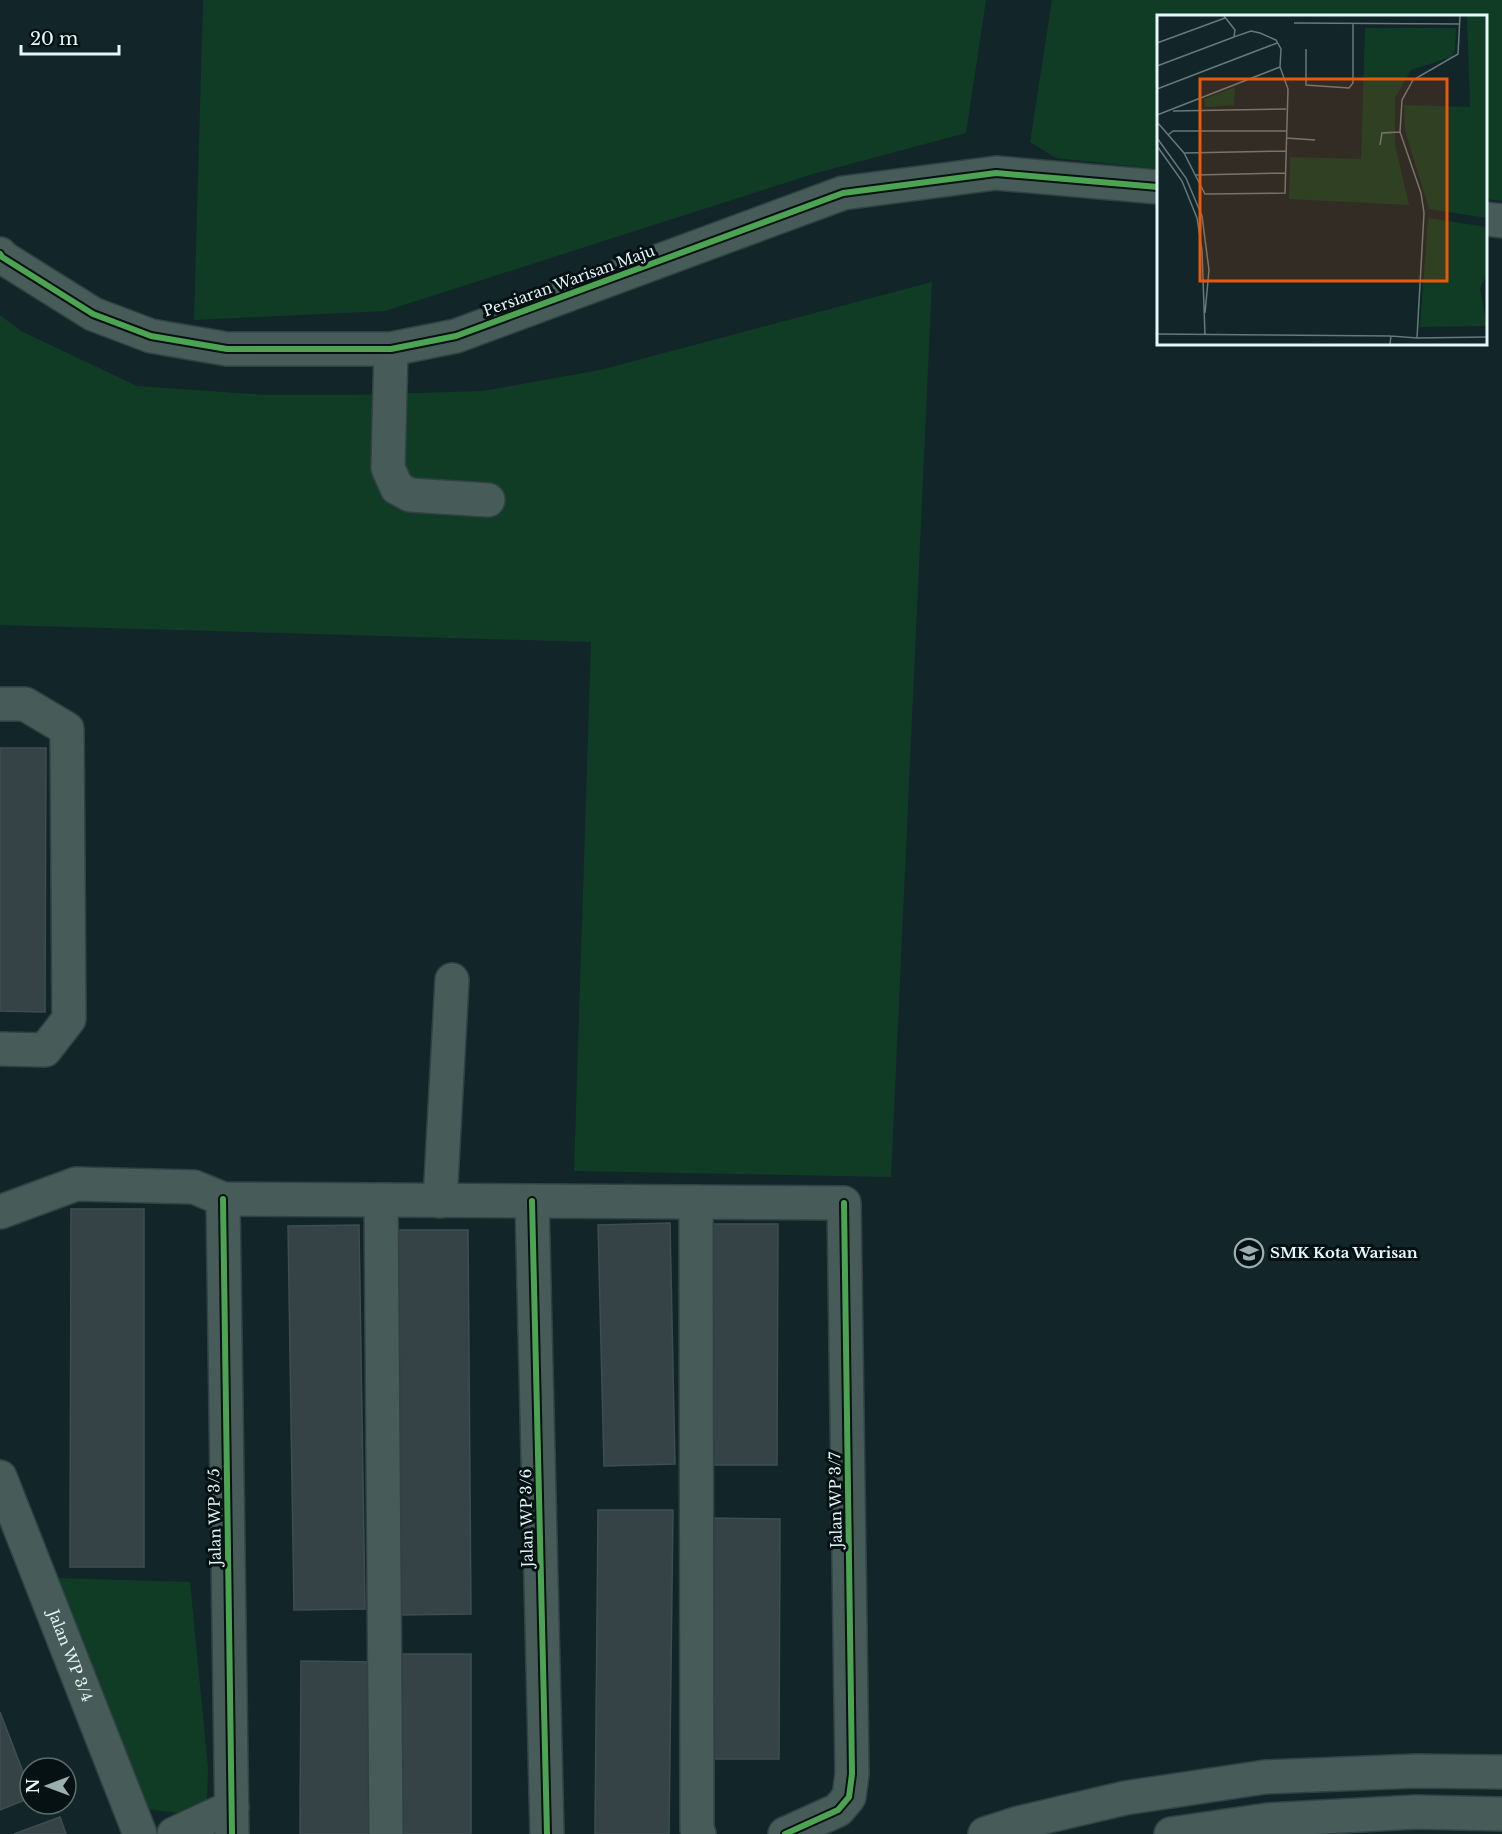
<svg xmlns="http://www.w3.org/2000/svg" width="1502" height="1834" font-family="'Libre Baskerville',serif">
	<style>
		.green { fill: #103c26 }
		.building { fill: #354246; stroke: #3f4d51; stroke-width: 1.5 }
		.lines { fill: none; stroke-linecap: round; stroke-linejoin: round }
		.minor-casing { stroke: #314144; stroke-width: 36 }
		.minor { stroke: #475b59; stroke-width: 33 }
		.cycleway-casing { stroke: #051113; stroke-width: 10 }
		.cycleway { stroke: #4ca352; stroke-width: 6 }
		.labels { text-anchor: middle; stroke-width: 6; stroke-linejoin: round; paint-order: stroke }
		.street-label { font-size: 15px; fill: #e5f7fa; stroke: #051113 }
		.poi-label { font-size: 15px; font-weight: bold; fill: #e5f7fa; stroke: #051113; text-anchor: start }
		.inset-road { fill: none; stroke: #66797c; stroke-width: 1.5 }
		.view { fill: #e8590c; fill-opacity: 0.15; stroke: #e8590c; stroke-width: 3 }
		.inset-edge { fill: none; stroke: #e5f7fa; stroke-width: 3 }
	</style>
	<rect width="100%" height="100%" fill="#122528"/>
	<g class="green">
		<path d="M203,0H986L966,133L813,174L385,311L194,320Z"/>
		<path d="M1052,0H1502V201L1486,199V16H1158V169L1056,158L1030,142Z"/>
		<path d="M932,282L891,1177L574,1171L591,642L0,625V315L21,331L137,386L265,395H353L483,391L600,370Z"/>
		<path d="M57,1578L190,1582L208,1768L207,1800L178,1813L148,1809Z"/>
	</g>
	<g class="building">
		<path d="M0,748H46L45,1012L0,1011Z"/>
		<path d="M71,1209H144V1567H70Z"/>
		<path d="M670,1223L675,1464L604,1466L598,1225Z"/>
		<path d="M707,1224H778L777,1465H706Z"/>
		<path d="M359,1225L365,1609L294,1610L288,1226Z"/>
		<path d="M397,1230H468L471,1614L400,1615Z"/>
		<path d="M598,1510H673L669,1834H595Z"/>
		<path d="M708,1518L780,1519L779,1759H708Z"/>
		<rect x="398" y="1654" width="73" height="180"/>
		<path d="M301,1661L372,1662L371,1834H300Z"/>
		<path d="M0,1712L30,1790V1798L0,1810Z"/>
		<path d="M60,1817L66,1834H14Z"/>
	</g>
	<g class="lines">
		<g class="minor-casing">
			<g id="minor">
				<path d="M1486,219L1502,221"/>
				<path d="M0,254L2,257L93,314L151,336L227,349H391L456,336L843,193L996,173L1158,187"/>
				<path d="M391,349L388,468L397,488L410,495L488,500"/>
				<path d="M0,704H25L67,729L69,1019L45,1050L0,1049"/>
				<path d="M223,1199L232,1834"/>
				<path d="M381,1200L386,1834"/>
				<path d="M440,1201L452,980"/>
				<path d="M532,1201L547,1834"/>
				<path d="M696,1202L697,1829L699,1834"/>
				<path d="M0,1212L76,1184L194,1187L223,1199L844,1203L852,1774L849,1797L838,1810L785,1834"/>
				<path id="s1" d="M0,1477L140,1834"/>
				<path d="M174,1834L232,1807"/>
				<path d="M985,1834L1019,1823L1125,1798L1265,1777L1416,1771L1502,1772"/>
				<path d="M1171,1834L1267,1820L1416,1812L1502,1814"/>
			</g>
		</g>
		<use href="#minor" class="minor"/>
		<g class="cycleway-casing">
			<g id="cycleway">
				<path d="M0,254L2,257L93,314L151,336L227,349H391L456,336L843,193L996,173L1158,187"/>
				<path d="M223,1199L232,1834"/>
				<path d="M532,1201L547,1834"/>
				<path d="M785,1834L838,1810L849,1797L852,1774L844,1203"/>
			</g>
		</g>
		<use href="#cycleway" class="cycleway"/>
	</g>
	<defs>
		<g id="school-ring" transform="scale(1.5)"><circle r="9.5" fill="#051113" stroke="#9baeb0" stroke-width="1.5"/><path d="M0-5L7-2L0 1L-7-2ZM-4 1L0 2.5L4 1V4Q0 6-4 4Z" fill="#9baeb0"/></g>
	</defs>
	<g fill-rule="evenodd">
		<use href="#school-ring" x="1249" y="1253"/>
	</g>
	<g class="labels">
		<g class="street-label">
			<text transform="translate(569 281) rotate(-20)" y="5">Persiaran Warisan Maju</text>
			<text transform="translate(836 1500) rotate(-91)" y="5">Jalan WP 3/7</text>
			<text transform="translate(215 1517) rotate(-91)" y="5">Jalan WP 3/5</text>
			<text transform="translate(527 1518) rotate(-91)" y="5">Jalan WP 3/6</text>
			<text dy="5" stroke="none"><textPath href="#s1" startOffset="192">Jalan WP 3/4</textPath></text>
		</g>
		<g class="poi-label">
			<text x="1270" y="1258">SMK Kota Warisan</text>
		</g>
	</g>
	<g transform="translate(1157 15)">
		<rect width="330" height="330" fill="#122528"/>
		<path d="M310,1H330V203L272,194L248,116L247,90L313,92ZM208,13H299L298,35L294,42L254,55L238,83V129L252,190L132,184L133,142L204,144ZM78,72L77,90L48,92L47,84ZM271,203L330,212V260L323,273L330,311L263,312Z" fill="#103c26"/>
		<path class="inset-road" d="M137,8L303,9M0,28L68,3M149,34V70L192,73L196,68V9M0,51L77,22M0,74L120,28M16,96L129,94M0,100L123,52M0,107L27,138L48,179L128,178L131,74L123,52L124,34L119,25L103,18L94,16L77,22L78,15L67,1M11,120L16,116H129M0,123L29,163L45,201L52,255L48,298M129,123L158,125M223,130L225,118L243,117M0,131L25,166L40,203L45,235L48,320M27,138L129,136M39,160L128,158M0,319L234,321M260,323L330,322M233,329L234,321L260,323L267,198L264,178L243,117L245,85L256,65L301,39L303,1"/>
		<path class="view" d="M43,64H290V266H43Z"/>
		<rect width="330" height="330" class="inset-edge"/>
	</g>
	<g transform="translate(48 1786) rotate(270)"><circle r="28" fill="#051113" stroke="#5f6d6f" stroke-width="1.5"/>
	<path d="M0-4.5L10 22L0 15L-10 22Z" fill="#9baeb0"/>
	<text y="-9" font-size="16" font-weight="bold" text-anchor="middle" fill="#e5f7fa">N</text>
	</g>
	<path d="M21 45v9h98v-9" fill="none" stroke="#e5f7fa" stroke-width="3"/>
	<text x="30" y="45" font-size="18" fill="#e5f7fa" stroke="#051113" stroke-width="4.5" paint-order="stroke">20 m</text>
</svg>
